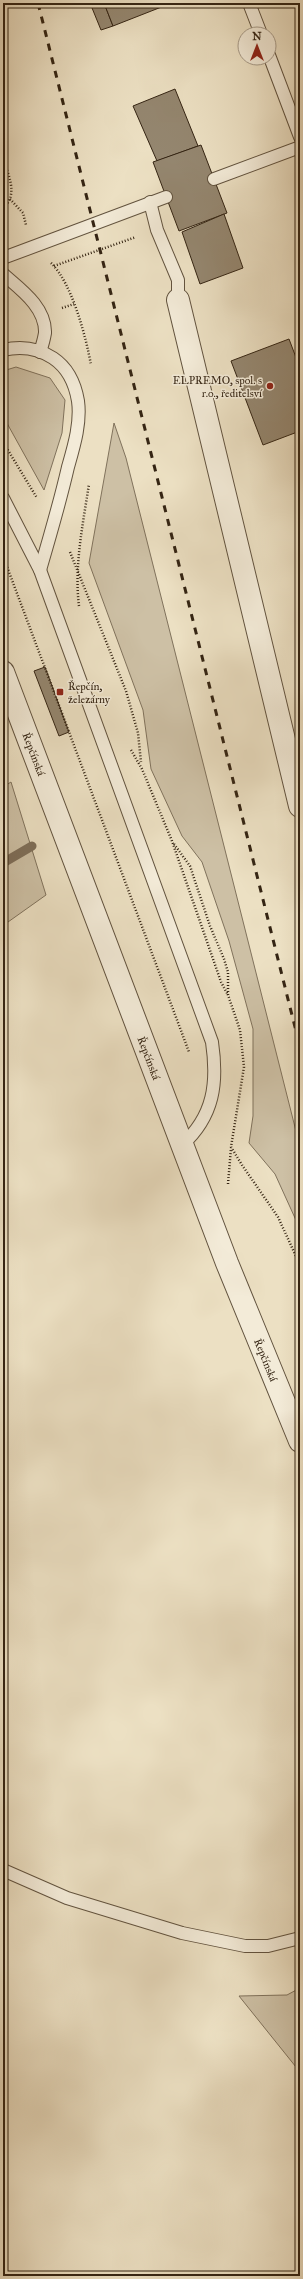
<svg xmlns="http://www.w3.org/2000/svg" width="303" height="2279" font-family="'IM FELL Great Primer',serif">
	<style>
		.green { fill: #cdc0a5; stroke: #80725c }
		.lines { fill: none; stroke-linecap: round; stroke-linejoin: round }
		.stream { stroke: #7d6e59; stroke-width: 9 }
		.building { fill: #94866f; stroke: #342413 }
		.service-casing { stroke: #62533f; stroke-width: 14 }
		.minor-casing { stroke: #62533f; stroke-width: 24 }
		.tertiary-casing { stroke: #62533f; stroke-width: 24 }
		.path { stroke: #342413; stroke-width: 2.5; stroke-dasharray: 1 2; stroke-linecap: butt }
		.service { stroke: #f3ebd8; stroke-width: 12 }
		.minor { stroke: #f3ebd8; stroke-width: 22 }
		.tertiary { stroke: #f3ebd8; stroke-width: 22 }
		.rail { stroke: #342413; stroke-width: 3; stroke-dasharray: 7 7; stroke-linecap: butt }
		.poi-dot { fill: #8f2418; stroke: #f3ebd8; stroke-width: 1.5 }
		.labels { text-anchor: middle; stroke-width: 3; stroke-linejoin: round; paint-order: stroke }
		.poi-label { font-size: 11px; fill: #342413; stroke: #f3ebd8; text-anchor: end }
		.street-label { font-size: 11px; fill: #342413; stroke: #f3ebd8 }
	</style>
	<rect width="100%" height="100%" fill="#ece0c3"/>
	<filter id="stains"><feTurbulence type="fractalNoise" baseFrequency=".005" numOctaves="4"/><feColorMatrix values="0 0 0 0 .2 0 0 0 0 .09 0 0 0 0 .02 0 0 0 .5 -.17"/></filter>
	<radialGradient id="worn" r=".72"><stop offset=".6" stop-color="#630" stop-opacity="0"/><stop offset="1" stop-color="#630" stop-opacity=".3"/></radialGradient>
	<g class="green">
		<path d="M16,367L50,378L65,400L62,433L44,490L3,416V371Z"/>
		<path d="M114,423L126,458L300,1147V1229L275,1174L249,1143L253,1116V1029L229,941L202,862L182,836L151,769L143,710L89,563Z"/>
		<path d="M11,782L46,895L8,922L3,923V787Z"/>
		<path d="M300,1988V2072L239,1996L287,1995Z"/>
	</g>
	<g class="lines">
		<path class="stream" d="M3,863L32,846"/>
	</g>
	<g class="building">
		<path d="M90,3H104L113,26L101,30Z"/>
		<path d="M104,3H162L164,6L113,26Z"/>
		<path d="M175,89L198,146L157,161L133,106Z"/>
		<path d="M201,145L227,213L179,231L153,162Z"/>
		<path d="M224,214L243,268L200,284L182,232Z"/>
		<path d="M289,339L300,368V431L263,445L231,361Z"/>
		<path d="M45,667L69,732L59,736L34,671Z"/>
	</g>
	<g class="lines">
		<g class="service-casing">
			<g id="service">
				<path d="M249,3L261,34"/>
				<path d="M269,55L300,137"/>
				<path d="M214,179L300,147"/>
				<path d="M150,202L157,230L178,280V300"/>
				<path d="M3,258L166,197"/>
				<path d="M3,274C20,289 46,307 45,333C44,339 42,346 40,352"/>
				<path d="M3,350C20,346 38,348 53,358C68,368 75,383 78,401C81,423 74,446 68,467C60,502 50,536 40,570"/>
				<path d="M3,498L40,570L212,1042C218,1083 214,1116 182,1145"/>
				<path d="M3,1870L67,1898L182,1933L245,1946H268L300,1938"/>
			</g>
		</g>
		<g class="minor-casing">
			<path id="minor" d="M178,300L300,806"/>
		</g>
		<g class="tertiary-casing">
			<path id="tertiary" d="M3,672L227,1263L300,1441"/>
		</g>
		<g class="path">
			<path d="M3,159C8,174 19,195 3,208"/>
			<path d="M10,199L23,213L26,225"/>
			<path d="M51,263C72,283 86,337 91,365"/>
			<path d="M54,266L136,237"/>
			<path d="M62,308L74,304"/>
			<path d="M3,442L37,498"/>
			<path d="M70,552L126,691L138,733L141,762"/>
			<path d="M3,556L189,1052"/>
			<path d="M79,606C74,566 83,524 89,484"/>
			<path d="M131,750L142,769L172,841L221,982L228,995"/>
			<path d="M174,844L190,866L210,926L224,959L228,972V995L240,1030L244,1067L231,1147L242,1165L278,1217L300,1265"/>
			<path d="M228,1184L231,1148"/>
		</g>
		<use href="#service" class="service"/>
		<use href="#minor" class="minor"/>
		<use href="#tertiary" class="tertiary"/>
		<path class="rail" d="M38,3L300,1047"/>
	</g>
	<g class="poi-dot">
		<circle cx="270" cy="386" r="4"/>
		<rect x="56" y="688" width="8" height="8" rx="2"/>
	</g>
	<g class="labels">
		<g class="poi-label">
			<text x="262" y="384">ELPREMO, spol. s<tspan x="262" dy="13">r.o., ředitelsví</tspan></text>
			<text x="68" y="690" text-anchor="start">Řepčín,<tspan x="68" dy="13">železárny</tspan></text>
		</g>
		<g class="street-label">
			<text transform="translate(34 754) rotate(69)" y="4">Řepčínská</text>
			<text transform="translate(149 1058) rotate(69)" y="4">Řepčínská</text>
			<text transform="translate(266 1360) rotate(68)" y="4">Řepčínská</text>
		</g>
	</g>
	<rect width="303" height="2279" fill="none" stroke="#ece0c3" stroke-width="16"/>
	<rect x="4" y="4" width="295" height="2271" fill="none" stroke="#342413" stroke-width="2"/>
	<rect x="8" y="8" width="287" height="2263" fill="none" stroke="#342413"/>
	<g transform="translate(257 46)"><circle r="19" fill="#f3ebd8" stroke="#a79b89"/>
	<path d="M0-3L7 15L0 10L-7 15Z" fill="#8f2418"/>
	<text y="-6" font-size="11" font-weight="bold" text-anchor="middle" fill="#342413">N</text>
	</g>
	<rect width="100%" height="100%" filter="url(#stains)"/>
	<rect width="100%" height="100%" fill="url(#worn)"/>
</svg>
